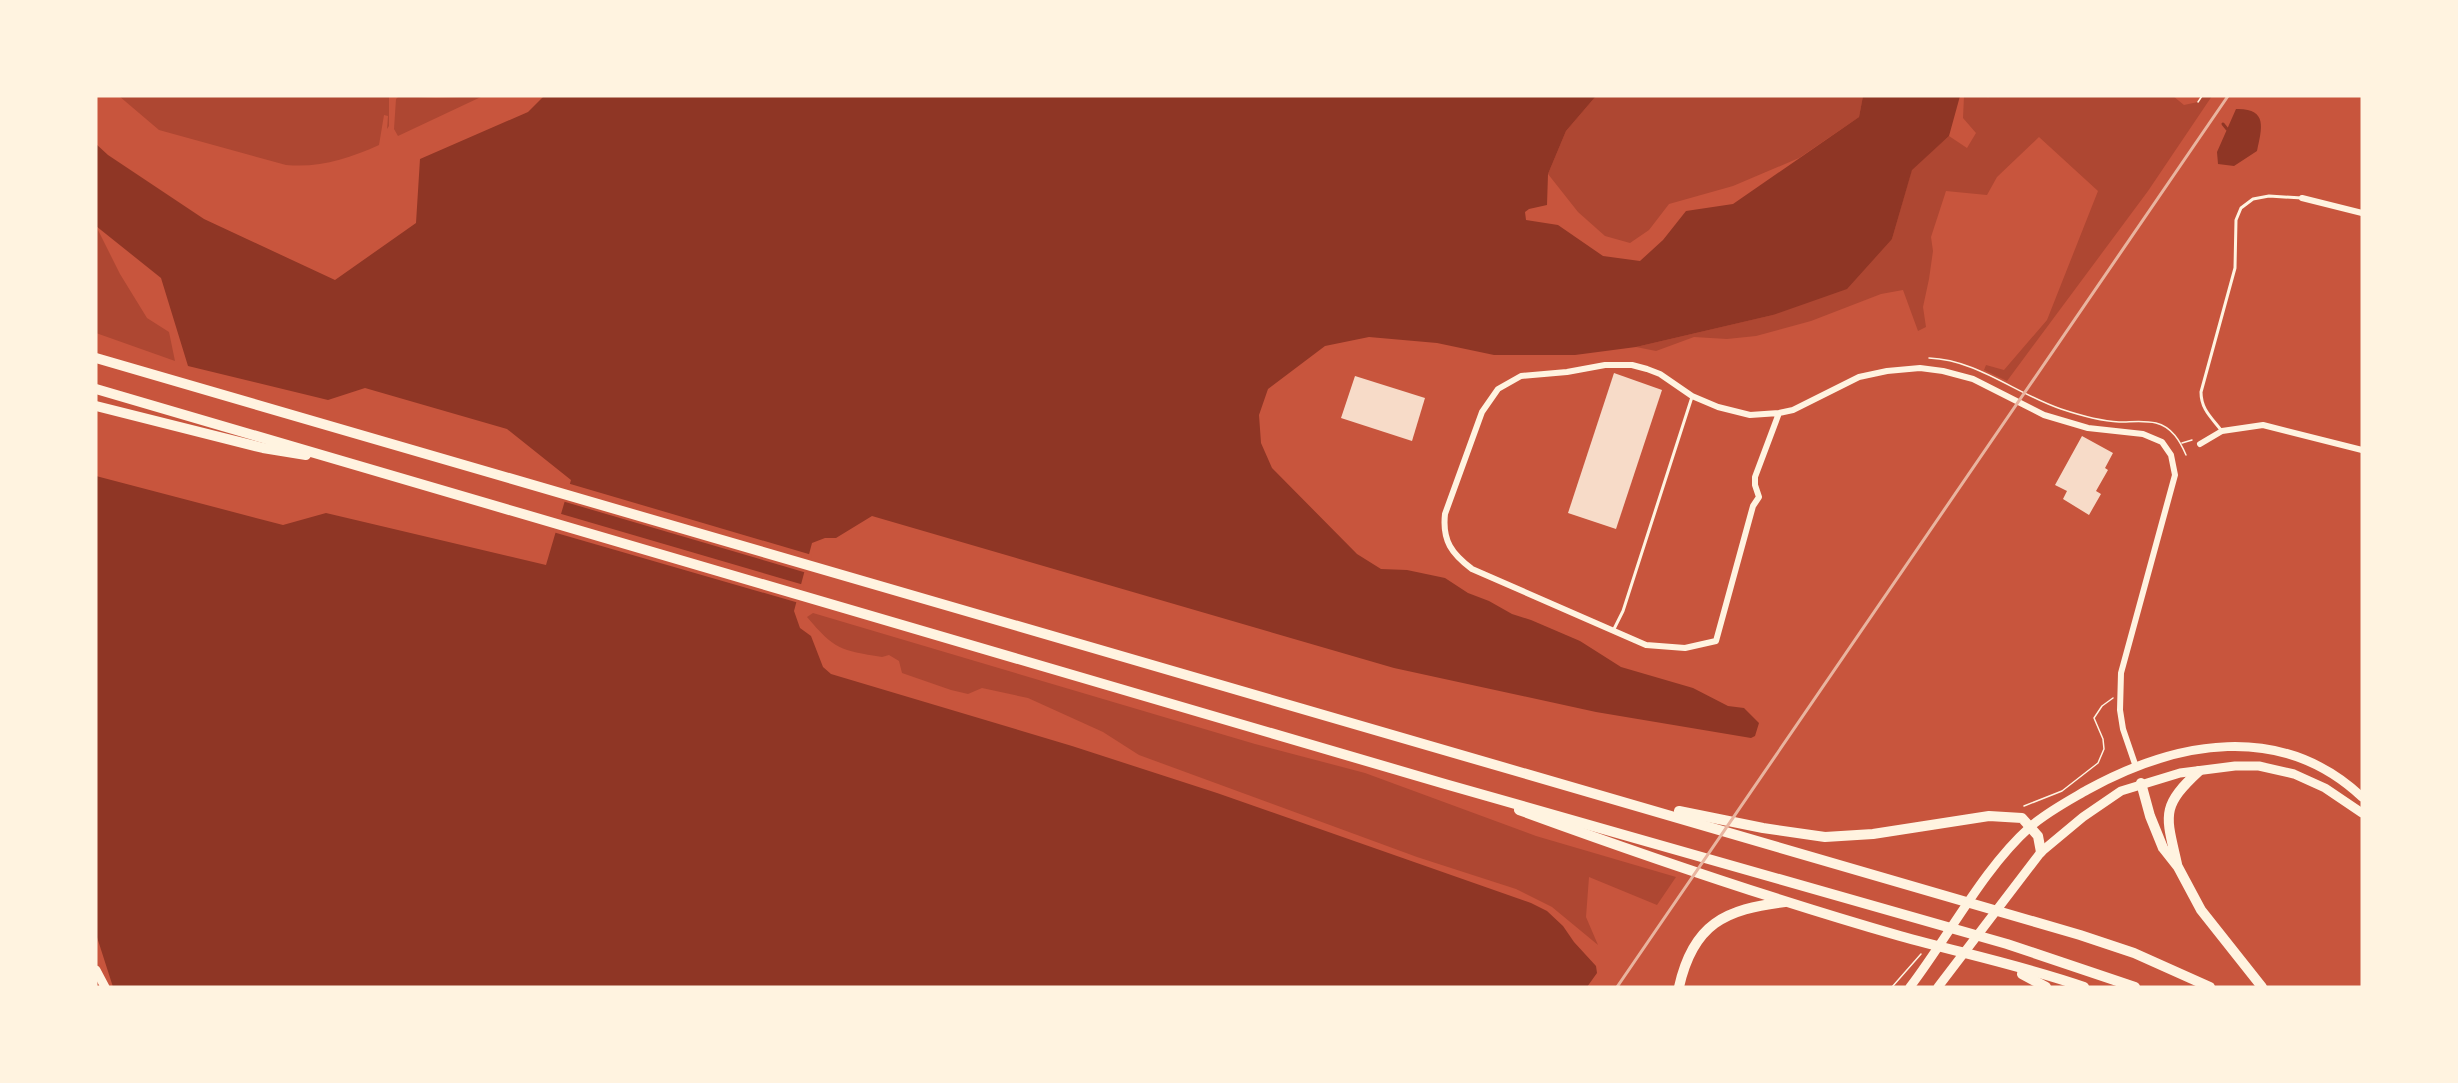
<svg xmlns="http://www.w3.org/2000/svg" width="2458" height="1083" font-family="'Libre Baskerville',serif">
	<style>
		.green { fill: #ae4732 }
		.water { fill: #8f3625 }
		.pier { fill: #c8553d }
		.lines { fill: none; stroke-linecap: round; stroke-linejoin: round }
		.stream { stroke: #8f3625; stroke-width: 3 }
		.building { fill: #f7dbc8 }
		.path { stroke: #fff3e0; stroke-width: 1.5 }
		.service { stroke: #fff3e0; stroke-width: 3 }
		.minor { stroke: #fff3e0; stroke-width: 6 }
		.primary { stroke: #fff3e0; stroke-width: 9 }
		.motorway { stroke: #fff3e0; stroke-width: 10 }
		.rail { stroke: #e9b49f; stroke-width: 3 }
	</style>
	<rect width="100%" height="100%" fill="#c8553d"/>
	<g class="green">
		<path d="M119,96H389V126L387,129L388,116L384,115L379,145C348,159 320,168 286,165L159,130Z"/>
		<path d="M399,96L436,98L483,96L398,136L394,129L396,99Z"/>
		<path d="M1596,96H1863L1859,117L1799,158L1733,186L1669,204L1649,230L1630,243L1605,236L1578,212L1548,174L1566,131Z"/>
		<path d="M1964,96H1987L1988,98L1989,96H2173L2184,105L2198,102L2202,96H2212L2148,191L2007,381L1984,370L1986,365L2004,370L2047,320L2098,191L2039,137L1997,177L1987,195L1946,191L1931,237L1933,251L1929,279L1923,307L1926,327L1918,331L1903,290L1881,294L1811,321L1756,336L1727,339L1694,337L1656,351L1636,347L1773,315L1892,239L1912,169L1949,136L1967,148L1976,133L1963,118Z"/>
		<path d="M96,226L120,274L147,318L169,332L175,361L96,333Z"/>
		<path d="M813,613L1255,744L1365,773L1536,836L1676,877L1657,905L1589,877L1586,917L1598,945L1552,907L1516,889L1417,857L1139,755L1103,732L1028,698L982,688L968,694L951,690L902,673L899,661L889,655L882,657C840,650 835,650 807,617Z"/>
	</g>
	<g class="water">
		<path d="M544,96H1596L1566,131L1548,174L1547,205L1529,209L1525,212L1526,220L1558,225L1603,256L1640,261L1663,240L1686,211L1733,204L1859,117L1863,96H1960L1949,136L1912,170L1892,239L1847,289L1773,315L1636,347L1575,355H1494L1437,343L1369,337L1325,346L1268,389L1259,415L1261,443L1272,468L1357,554L1381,569L1407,570L1445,578L1468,593L1489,601L1512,614L1531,620L1580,641L1621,667L1693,688L1728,706L1744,708L1759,723L1755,736L1751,738L1596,712L1394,668L872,516L836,538H825L812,543L794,611L800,628L811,636L823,667L831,674L1072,746L1217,793L1531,903L1547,911L1563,926L1574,942L1596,966L1597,973L1587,987H113L96,934V476L283,525L326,513L546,565L571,480L507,429L365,388L328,400L188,366L161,278L96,226V144L108,155L204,219L335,280L416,223L420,159L528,112Z"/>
		<path d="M2236,109C2268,108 2262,128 2257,151L2234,166L2218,164L2217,152Z"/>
	</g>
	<g class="pier">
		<path d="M567,483L812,555L807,573L562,501Z"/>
		<path d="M558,513L804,585L799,603L553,532Z"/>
	</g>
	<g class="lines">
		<path class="stream" d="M2223,124L2227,129"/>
	</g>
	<g class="building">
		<path d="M1614,373L1662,390L1616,529L1568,513Z"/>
		<path d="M1355,376L1425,398L1412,441L1341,418Z"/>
		<path d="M2082,436L2113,453L2105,468L2108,470L2096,491L2101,494L2089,515L2063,499L2067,491L2055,485Z"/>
	</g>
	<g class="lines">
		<g class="path">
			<path d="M2198,102L2202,96"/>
			<path d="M1929,358C1978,360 2016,394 2061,409C2079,415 2100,421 2119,422C2131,422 2144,420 2156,423C2172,427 2180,441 2186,455"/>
			<path d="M2182,443L2192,440"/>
			<path d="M2024,806L2062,791L2098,763L2104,749L2103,739L2094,718L2102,706L2113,698"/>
			<path d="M1892,987L1921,954"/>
		</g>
		<g class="service">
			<path d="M2221,430C2211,417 2201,409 2201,392L2235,268L2236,220L2241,208L2253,199L2269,196L2302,198"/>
			<path d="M1614,629L1623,611L1692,397"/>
		</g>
		<g class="minor">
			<path d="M2302,198L2362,213"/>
			<path d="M1779,413L1755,477V485L1759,497L1753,506L1716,641L1685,648L1646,645L1472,569C1452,554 1442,541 1445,514L1482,412L1498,389L1521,376L1567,372L1605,365H1632L1647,369L1660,374L1692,396L1718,407L1750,415L1779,413L1793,410L1859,377L1887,371L1920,368L1943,371L1973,379L2044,415L2088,428L2143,434L2162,442L2171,455L2175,475L2121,673L2120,710L2123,729L2136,767"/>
			<path d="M2200,444L2222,431L2263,425L2362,450"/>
		</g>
		<g class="primary">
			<path d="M96,970L105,987"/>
			<path d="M1910,987C1949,936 1983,869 2030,827C2047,812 2068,801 2087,790C2176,741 2281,721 2362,797"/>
			<path d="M1938,987L2041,852L2083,817L2121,791L2180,773L2235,766H2259L2294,774L2325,788L2362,813"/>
		</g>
		<g class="motorway">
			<path d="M96,358L2080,935L2134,953L2210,987"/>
			<path d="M96,389L1445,784L2007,944L2135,987"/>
			<path d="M96,406L263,448L306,455"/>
			<path d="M2141,783L2150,816L2163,848L2178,867L2201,910L2262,987"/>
			<path d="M1519,810C1645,856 1771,899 1900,936C1961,953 2024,966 2084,987"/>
			<path d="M1679,811L1763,828L1825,837L1873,834L1989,816L2022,818L2038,836L2041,852"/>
			<path d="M2177,864C2166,815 2160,807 2199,771"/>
			<path d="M2022,974L2046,987"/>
			<path d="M1679,987C1693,924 1725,909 1785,902"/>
		</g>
		<path class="rail" d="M1617,987L2228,96"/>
	</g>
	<rect width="2458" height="1083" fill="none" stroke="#fff3e0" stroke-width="195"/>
</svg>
